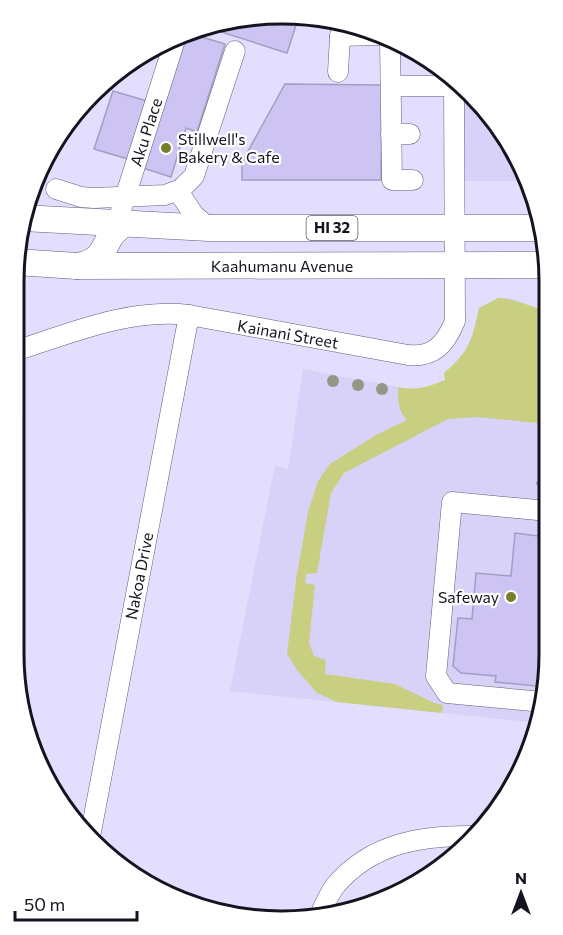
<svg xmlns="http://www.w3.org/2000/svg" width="563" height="935" font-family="Commissioner,sans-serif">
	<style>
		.built { fill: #d9d2f8 }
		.green { fill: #c8cf80 }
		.building { fill: #cdc4f4; stroke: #a39dc2; stroke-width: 1.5 }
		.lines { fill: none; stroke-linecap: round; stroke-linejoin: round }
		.minor-casing { stroke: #625b7e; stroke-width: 21 }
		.major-casing { stroke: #625b7e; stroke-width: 27 }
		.path { stroke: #9e9ab3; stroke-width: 3; stroke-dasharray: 3 3; stroke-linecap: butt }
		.minor { stroke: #fff; stroke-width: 20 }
		.major { stroke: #fff; stroke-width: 26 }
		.tree { fill: #959685 }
		.poi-dot { fill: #797e29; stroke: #fff; stroke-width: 2 }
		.labels { text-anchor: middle; stroke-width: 4.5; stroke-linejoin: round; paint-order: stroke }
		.shield { fill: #fff; stroke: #5b5a63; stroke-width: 1.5 }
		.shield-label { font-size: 15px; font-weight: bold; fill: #151320 }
		.street-label { font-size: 16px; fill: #151320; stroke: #fff }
		.poi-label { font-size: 16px; fill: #151320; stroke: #fff; text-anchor: start }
		.rim { fill: none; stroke: #151320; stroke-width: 3 }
	</style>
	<rect width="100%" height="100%" fill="#e3defe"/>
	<g class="built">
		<path d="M454,80L514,148L524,181H455Z"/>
		<path d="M498,298H512L534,308L549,311L547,688L538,723L230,691L275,465L288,469L303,369L409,389L426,388L460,374L475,357Z"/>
	</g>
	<path class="green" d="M498,298C516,298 531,308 549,311L548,424L477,417L448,419L344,473L331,493L317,573L306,574L305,583L315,585L309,643L314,656L326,660L325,674L395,684L434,703L443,705L442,713L337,702L317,693L297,670L287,654L296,580L308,512L318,481L330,464L376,435L407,420C398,411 398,401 398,387C415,391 428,387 445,380L444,373C470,351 472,340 479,308Z"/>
	<g class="building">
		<path d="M246,16L298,19L287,53L209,28Z"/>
		<path d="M192,34L225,44L197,132L186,128L171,177L143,168L186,36Z"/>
		<path d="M285,84L382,85L381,180H242V162Z"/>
		<path d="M113,91L147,101L128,159L94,149Z"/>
		<path d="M539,522L548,523L547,687L495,682L496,676L461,673L453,666L458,618L472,619L476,573L511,576L515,533L538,536Z"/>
	</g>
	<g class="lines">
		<g class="minor-casing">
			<g id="minor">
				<path d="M347,22L340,36L377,35"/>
				<path d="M390,42L392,180H413"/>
				<path d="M338,72L340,36"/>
				<path d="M391,86H454"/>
				<path d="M391,134H410"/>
				<path d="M56,189L81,197L94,198L165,195L181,189L194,176L235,51"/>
				<path d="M178,191L194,215L209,228"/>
				<path d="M121,210L175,40"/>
				<path d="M15,351C71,333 129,308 189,315L408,355C434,358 446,343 455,321L454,80"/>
				<path d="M543,702L447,693L436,676L452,502L548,511"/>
				<path d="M90,837L189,315"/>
				<path d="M320,915C324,906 329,894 335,886C371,843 422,835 475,836"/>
			</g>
		</g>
		<g class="major-casing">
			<g id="major">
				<path d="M23,218L209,228H538"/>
				<path d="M16,262L77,266L549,265"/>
				<path d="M77,266C97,263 101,255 109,239C112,233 118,228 123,224"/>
			</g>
		</g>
		<g class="path">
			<path d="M538,463L548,464"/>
			<path d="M536,483L548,485"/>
		</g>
		<use href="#minor" class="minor"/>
		<use href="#major" class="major"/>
	</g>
	<g class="tree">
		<circle cx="333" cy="381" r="6"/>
		<circle cx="358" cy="385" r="6"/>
		<circle cx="382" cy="389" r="6"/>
	</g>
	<g class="poi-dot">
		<circle cx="166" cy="148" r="6"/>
		<circle cx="511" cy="597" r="6"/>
	</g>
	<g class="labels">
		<rect class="shield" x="306.5" y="216" width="51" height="24" rx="4.5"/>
		<g class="shield-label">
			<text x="332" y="233">HI 32</text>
		</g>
		<g class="street-label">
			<text transform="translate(146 132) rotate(-72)" y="6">Aku Place</text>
			<text x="282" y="272">Kaahumanu Avenue</text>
			<text transform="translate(288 334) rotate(10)" y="6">Kainani Street</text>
			<text transform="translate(139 576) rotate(-79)" y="6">Nakoa Drive</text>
		</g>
		<g class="poi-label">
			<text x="178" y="145">Stillwell's<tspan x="178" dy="18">Bakery &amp; Cafe</tspan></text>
			<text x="499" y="603" text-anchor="end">Safeway</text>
		</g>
	</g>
	<path d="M0 0H563V935H0ZM281 24H282A257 257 0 0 1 539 281V654A257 257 0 0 1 282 911H281A257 257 0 0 1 24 654V281A257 257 0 0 1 281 24Z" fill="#fff" fill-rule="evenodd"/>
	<path class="rim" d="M281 24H282A257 257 0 0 1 539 281V654A257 257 0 0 1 282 911H281A257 257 0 0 1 24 654V281A257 257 0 0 1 281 24Z"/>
	<g transform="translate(521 893)" stroke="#ffffff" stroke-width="4.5" paint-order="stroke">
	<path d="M0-4.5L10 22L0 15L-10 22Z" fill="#151320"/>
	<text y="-9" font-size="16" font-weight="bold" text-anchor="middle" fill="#151320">N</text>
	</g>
	<path d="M15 911v9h122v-9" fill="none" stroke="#151320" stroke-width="3"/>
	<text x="24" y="911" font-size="18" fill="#151320" stroke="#ffffff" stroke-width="4.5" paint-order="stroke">50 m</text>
</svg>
